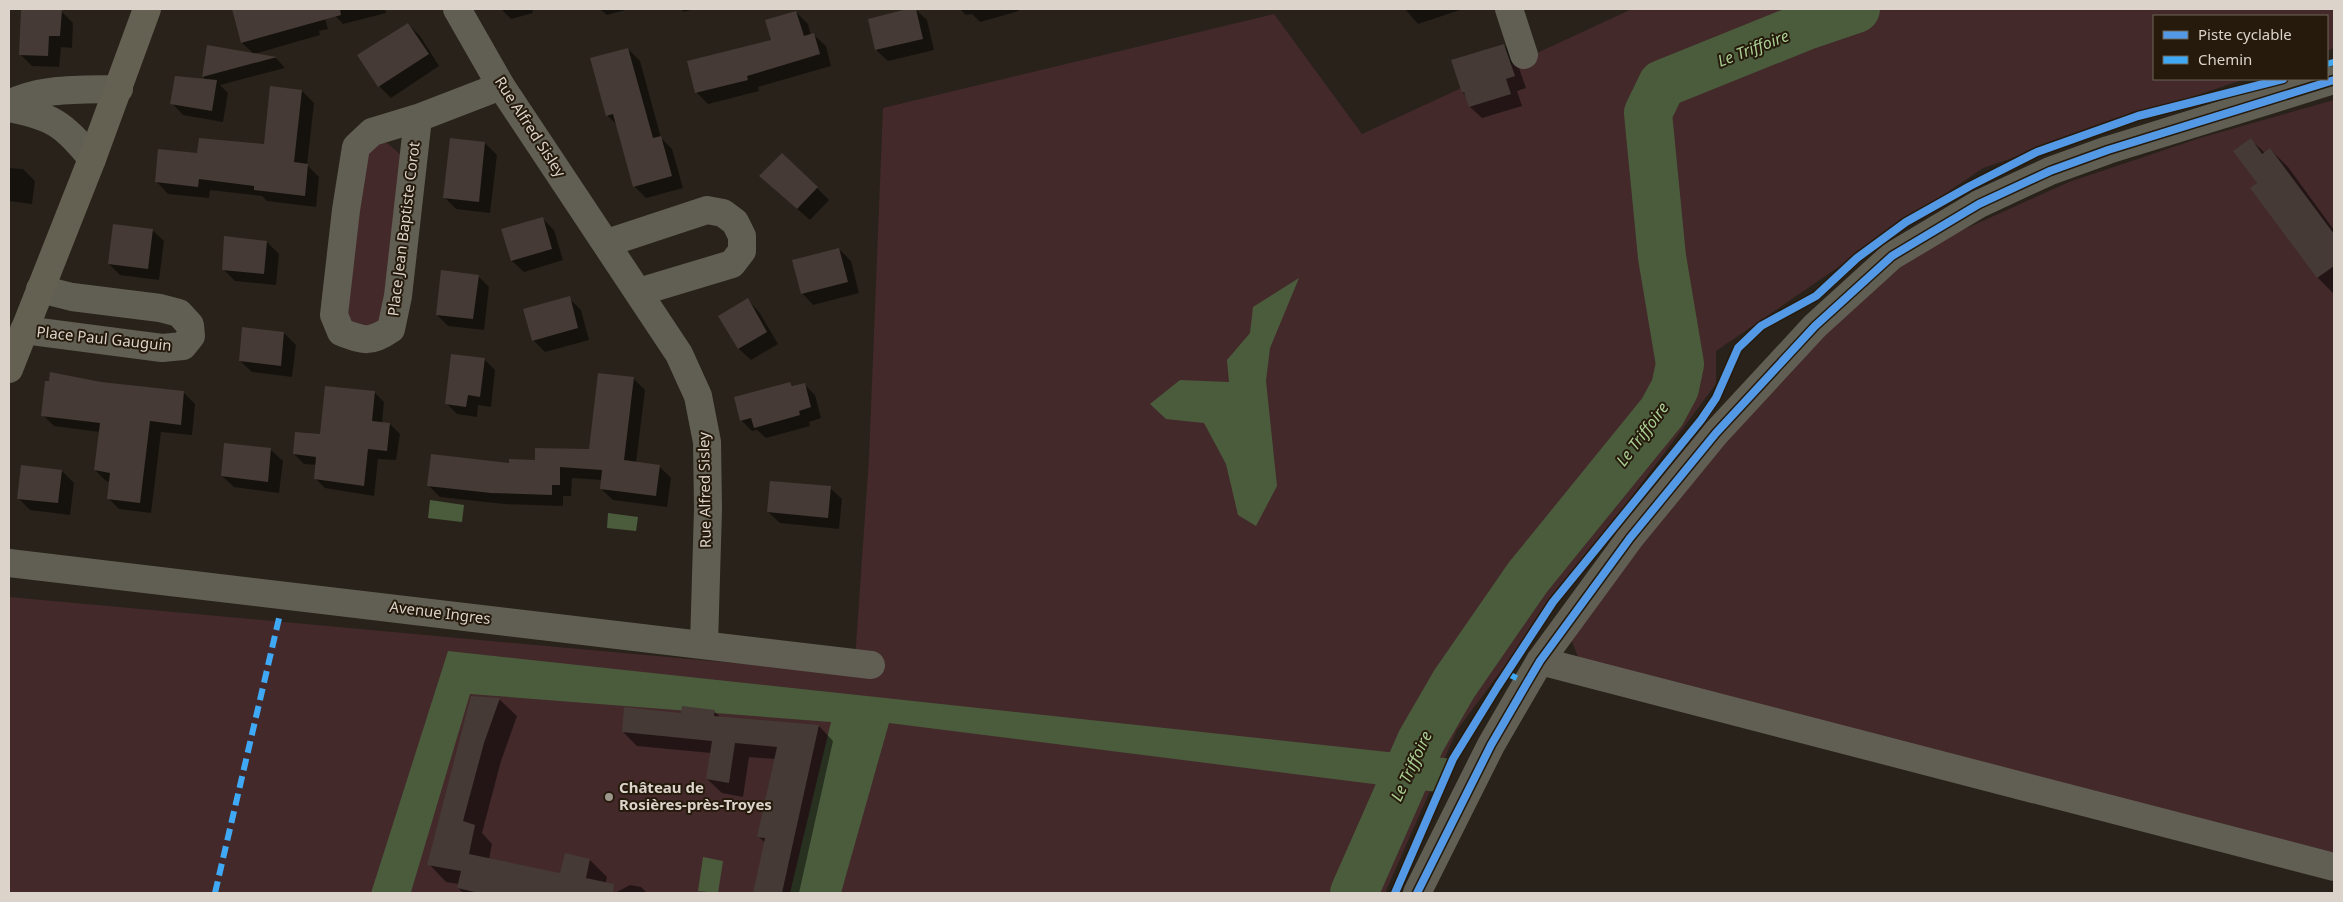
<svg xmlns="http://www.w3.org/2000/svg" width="2343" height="902" font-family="'Noto Sans',sans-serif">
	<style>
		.green { fill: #43292a }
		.water { fill: #4b5c3d }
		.shadow { fill: #0007 }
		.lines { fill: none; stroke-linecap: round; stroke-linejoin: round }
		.river { stroke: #4b5c3d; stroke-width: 48 }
		.building { fill: #453a35 }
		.street { stroke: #615f53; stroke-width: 28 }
		.secondary { stroke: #646153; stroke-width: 28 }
		.quiet { stroke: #3fa9f5; stroke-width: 6; stroke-dasharray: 12 6; stroke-linecap: butt }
		.cycleway-casing { stroke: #251a0b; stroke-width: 11 }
		.cycleway { stroke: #5399e6; stroke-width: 8 }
		.poi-dot { fill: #9d968c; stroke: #251a0b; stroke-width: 2 }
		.labels { text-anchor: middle; stroke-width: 4; stroke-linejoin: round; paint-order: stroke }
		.street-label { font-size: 15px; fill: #dcd4ca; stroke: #251a0b }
		.poi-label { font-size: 15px; font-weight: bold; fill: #dcd4ca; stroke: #251a0b; text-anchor: start }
		.water-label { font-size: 16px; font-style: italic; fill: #a9cd92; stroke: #251a0b }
	</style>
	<rect width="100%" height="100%" fill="#29221a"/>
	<g class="green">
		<path d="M1632,9H2334V48L2327,51V16H2154V79H2245L1983,168L1716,351V384L1457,730L1385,893H9V597L854,674L869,458L883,108L1274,14L1362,134Z"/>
		<path d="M2334,100V856L1581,665L1570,636L1735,426L1821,334L1925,247L2069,182L2200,138Z"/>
		<path d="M378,143H387L401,155L382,323L360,328L346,318L361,161Z"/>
	</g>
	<g class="water">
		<path d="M1299,278L1270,348L1266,381L1277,486L1256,526L1238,515L1226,464L1204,423L1166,419L1150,404L1180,380L1229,382L1227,360L1250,333L1253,307Z"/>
		<path d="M430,500L464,505L462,522L428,518Z"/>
		<path d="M608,513L638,517L636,531L607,528Z"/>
		<path d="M448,651L1453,759L1437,792L889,723L841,893H790L831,722L470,694L411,892L417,893H371Z"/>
		<path d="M703,857L723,861L718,893L698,891Z"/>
	</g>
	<g class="shadow">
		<path d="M233,9H322L328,29L319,31L320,35L254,54L242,43Z"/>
		<path d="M329,9H385L386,13L343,24Z"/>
		<path d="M501,9H532L533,13L511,19Z"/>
		<path d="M600,9H630L607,15Z"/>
		<path d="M681,9H694L684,12Z"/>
		<path d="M915,9L927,20L934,50L888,61L876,50L869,20Z"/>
		<path d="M960,9H1018L1019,11L980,22L972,14L966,15Z"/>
		<path d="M1405,9H1463L1418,24Z"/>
		<path d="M61,11L73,23L72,48L61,47L59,67L32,66L20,54Z"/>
		<path d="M796,12L808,24L811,36L814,35L826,46L831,66L758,87L759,91L708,104L696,92L772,41Z"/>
		<path d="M408,24L420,36L439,66L391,98L379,86Z"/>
		<path d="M1504,45L1515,57L1526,88L1517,91L1522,106L1482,118L1470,107L1467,97L1463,93L1452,61Z"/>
		<path d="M208,47L276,58L285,68L220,85L228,93L223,122L183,115L172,103L207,81L203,77Z"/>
		<path d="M628,49L640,61L661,138L672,149L683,188L646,198L634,186L618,126L607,115Z"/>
		<path d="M302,91L314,103L307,165L319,177L316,207L267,201L262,196L210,190L209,198L168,194L157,182L198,154L265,145Z"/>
		<path d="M2251,140L2265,153L2270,149L2288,167L2334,230V294L2318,278L2252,188L2258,183Z"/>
		<path d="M485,143L497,155L490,213L456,209L444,197Z"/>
		<path d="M9,168L23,169L35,181L32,204L9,201Z"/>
		<path d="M773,188H817L829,200L810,220Z"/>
		<path d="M542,218L554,230L563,260L524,272L512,261Z"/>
		<path d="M152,230L164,241L159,280L120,275L109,264Z"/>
		<path d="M267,242L279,254L276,285L235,281L223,269Z"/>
		<path d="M839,249L851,261L859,293L813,305L802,293Z"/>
		<path d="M478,276L489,287L484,330L448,326L437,315Z"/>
		<path d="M569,298L581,310L589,340L545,352L533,340Z"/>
		<path d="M748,300L759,312L778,344L751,360L739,349L720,316Z"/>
		<path d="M284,333L296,345L292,377L252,372L240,361Z"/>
		<path d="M484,359L495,370L491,407L478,405L477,417L457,414L446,403Z"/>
		<path d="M633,378L645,390L636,463L659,466L671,478L667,507L613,500L601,489L602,480L572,478L571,496H563V506L504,504L440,497L428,485L510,465L591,450Z"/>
		<path d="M101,383L184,393L195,404L192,435L161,432L151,513L119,509L108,498L110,482L106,481L95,470L100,432L54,426L43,415Z"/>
		<path d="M790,383L794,387L804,384L815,395L821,418L809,422L810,426L766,438L757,430L752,431L741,420Z"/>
		<path d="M374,392L384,402L382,423L390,424L400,434L396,460L378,459L374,496L325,488L315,478L317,465L304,464L294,454L321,436Z"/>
		<path d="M225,445L271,450L283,461L279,493L234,487L222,476Z"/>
		<path d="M62,471L74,483L70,515L30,510L18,498Z"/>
		<path d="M830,488L842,499L839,529L780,523L768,512Z"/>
		<path d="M499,699L517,716L501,761L482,833L492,844L489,859L561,874L590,860L607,877L603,893H463L458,888L459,884L446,882L429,864Z"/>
		<path d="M714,711L721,718L819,726L833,741L799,893H755L765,843L759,837L775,759L749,757L743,797L722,793L707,779L711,753L637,746L623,732L682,714Z"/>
		<path d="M630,885L641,887L647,893H615Z"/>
	</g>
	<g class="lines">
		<path class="river" d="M1354,893L1421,741L1454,684L1528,577L1662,412L1675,388L1680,364L1662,257L1648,113L1662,84L1806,26L1856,9"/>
	</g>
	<g class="building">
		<path d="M21,9L62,10L60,36H49L48,56L19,55Z"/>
		<path d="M232,9H340L341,15L241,43Z"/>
		<path d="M907,9H916L923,39L875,50L868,19Z"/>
		<path d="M796,11L804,36L814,33L820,54L747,76L748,80L695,93L687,61L771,40L765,20Z"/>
		<path d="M408,23L429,54L378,87L357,55Z"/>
		<path d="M1504,44L1515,76L1506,79L1511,94L1469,107L1464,92L1462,93L1451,60Z"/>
		<path d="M207,45L277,57L202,77Z"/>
		<path d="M628,48L653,138L661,136L672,176L633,187L613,114L606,116L590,58Z"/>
		<path d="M175,76L217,80L212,111L170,104Z"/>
		<path d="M270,86L302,90L294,162L308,164L305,196L254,190V186L199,179L198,187L155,182L158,149L197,153L199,138L264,144Z"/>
		<path d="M450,138L485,142L479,202L443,198Z"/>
		<path d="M2251,138L2262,154L2270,148L2334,234V266L2317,278L2250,188L2257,183L2233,151Z"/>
		<path d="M782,153L818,187L797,209L759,176Z"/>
		<path d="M543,217L552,249L511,261L501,229Z"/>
		<path d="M113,224L153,229L148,269L108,264Z"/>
		<path d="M224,236L267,241L264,274L222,270Z"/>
		<path d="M839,248L848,282L801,294L792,260Z"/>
		<path d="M441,270L479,275L473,319L436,315Z"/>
		<path d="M570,296L578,328L532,341L523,309Z"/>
		<path d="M748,298L767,332L738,349L718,316Z"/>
		<path d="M242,327L284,332L281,366L239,361Z"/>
		<path d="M451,354L485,358L480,397L468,395L466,407L445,404Z"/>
		<path d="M50,372L101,382L184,391L181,425L150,421L140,503L107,499L110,473L94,470L100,423L41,416L45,381H49Z"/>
		<path d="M598,373L634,377L624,460L660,465L656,496L600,489L602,470L560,467V485H552V495L491,493L427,486L431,454L509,463V459L535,460V448L589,449Z"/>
		<path d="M790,382L792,386L805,383L811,407L799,411L800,415L754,428L751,418L740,421L734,397Z"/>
		<path d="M325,386L375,391L372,421L390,423L387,451L368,449L364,486L314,479L316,457L293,454L295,432L320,434Z"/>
		<path d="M224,443L271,448L268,482L221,476Z"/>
		<path d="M21,465L62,470L58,503L17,499Z"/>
		<path d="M770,481L831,486L828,518L767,512Z"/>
		<path d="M471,696L500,698L484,743L463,821L475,825L469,854L560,873L565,853L590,859L586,878L614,884L613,893H479L457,888L461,871L427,865Z"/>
		<path d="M682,706L715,710L714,716L819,725L782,893H753L765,838L757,837L777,747L735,743L729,783L706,779L712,741L622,732L624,707L681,713Z"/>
	</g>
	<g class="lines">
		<g class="street">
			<path d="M457,9L501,86L679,354L698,396L707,442L708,509L704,644"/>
			<path d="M1509,9L1524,55"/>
			<path d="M9,104C43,87 82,90 119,89"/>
			<path d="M9,108C52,116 65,125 92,159"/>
			<path d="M418,118L398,296L391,329C371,343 364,341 341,332L334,315L346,210L356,147L372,132L418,118L501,86"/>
			<path d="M607,243L707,210L723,213L735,222L742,236V251L732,264L639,292"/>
			<path d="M24,330L162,348L183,346L191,336L190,325L179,313L160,308L72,297L40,289"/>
			<path d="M9,563L871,665"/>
			<path d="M1540,661L2334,867"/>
			<path d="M1417,893L1491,745L1527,683L1540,661L1630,538L1716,433L1815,326L1892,256L1979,204L2050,171L2108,150L2334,80"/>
		</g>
		<path class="secondary" d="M9,369L92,159L147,9"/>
		<g class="quiet">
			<path d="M2327,64L2334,62"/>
			<path d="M1506,673L1527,683"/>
			<path d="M215,893L280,614"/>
		</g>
		<g class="cycleway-casing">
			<g id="cycleway">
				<path d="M1395,893L1453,759L1498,686L1553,602L1701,420L1716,398L1738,348L1761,326L1816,296L1857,258L1906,222L1970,186L2037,152L2138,116L2283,79"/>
				<path d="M1417,893L1491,745L1527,683L1540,661L1630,538L1716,433L1815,326L1892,256L1979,204L2050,171L2108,150L2334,80"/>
			</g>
		</g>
		<use href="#cycleway" class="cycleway"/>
	</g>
	<circle class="poi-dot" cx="609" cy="797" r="5"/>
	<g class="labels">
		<g class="street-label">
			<text transform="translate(530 127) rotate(57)" y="5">Rue Alfred Sisley</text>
			<text transform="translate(404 229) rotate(-83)" y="5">Place Jean Baptiste Corot</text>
			<text transform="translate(104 339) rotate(6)" y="5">Place Paul Gauguin</text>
			<text transform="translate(705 490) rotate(-91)" y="5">Rue Alfred Sisley</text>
			<text transform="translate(440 613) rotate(7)" y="5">Avenue Ingres</text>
		</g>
		<g class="poi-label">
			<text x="619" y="793">Château de<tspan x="619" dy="17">Rosières-près-Troyes</tspan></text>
		</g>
		<g class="water-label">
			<text transform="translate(1753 48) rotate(-21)" y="6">Le Triffoire</text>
			<text transform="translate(1642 434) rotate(-53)" y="6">Le Triffoire</text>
			<text transform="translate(1411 766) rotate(-65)" y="6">Le Triffoire</text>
		</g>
	</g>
	<rect width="2343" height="902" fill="none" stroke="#dcd4ca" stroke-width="20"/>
	<rect x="2153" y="15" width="175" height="65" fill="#251a0b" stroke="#6e6457"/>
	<rect x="2163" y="31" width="25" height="8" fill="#5399e6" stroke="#6e6457"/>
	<text x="2198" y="40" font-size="15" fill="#dcd4ca">Piste cyclable</text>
	<rect x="2163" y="56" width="25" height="8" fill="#3fa9f5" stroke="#6e6457"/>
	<text x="2198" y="65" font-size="15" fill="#dcd4ca">Chemin</text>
</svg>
